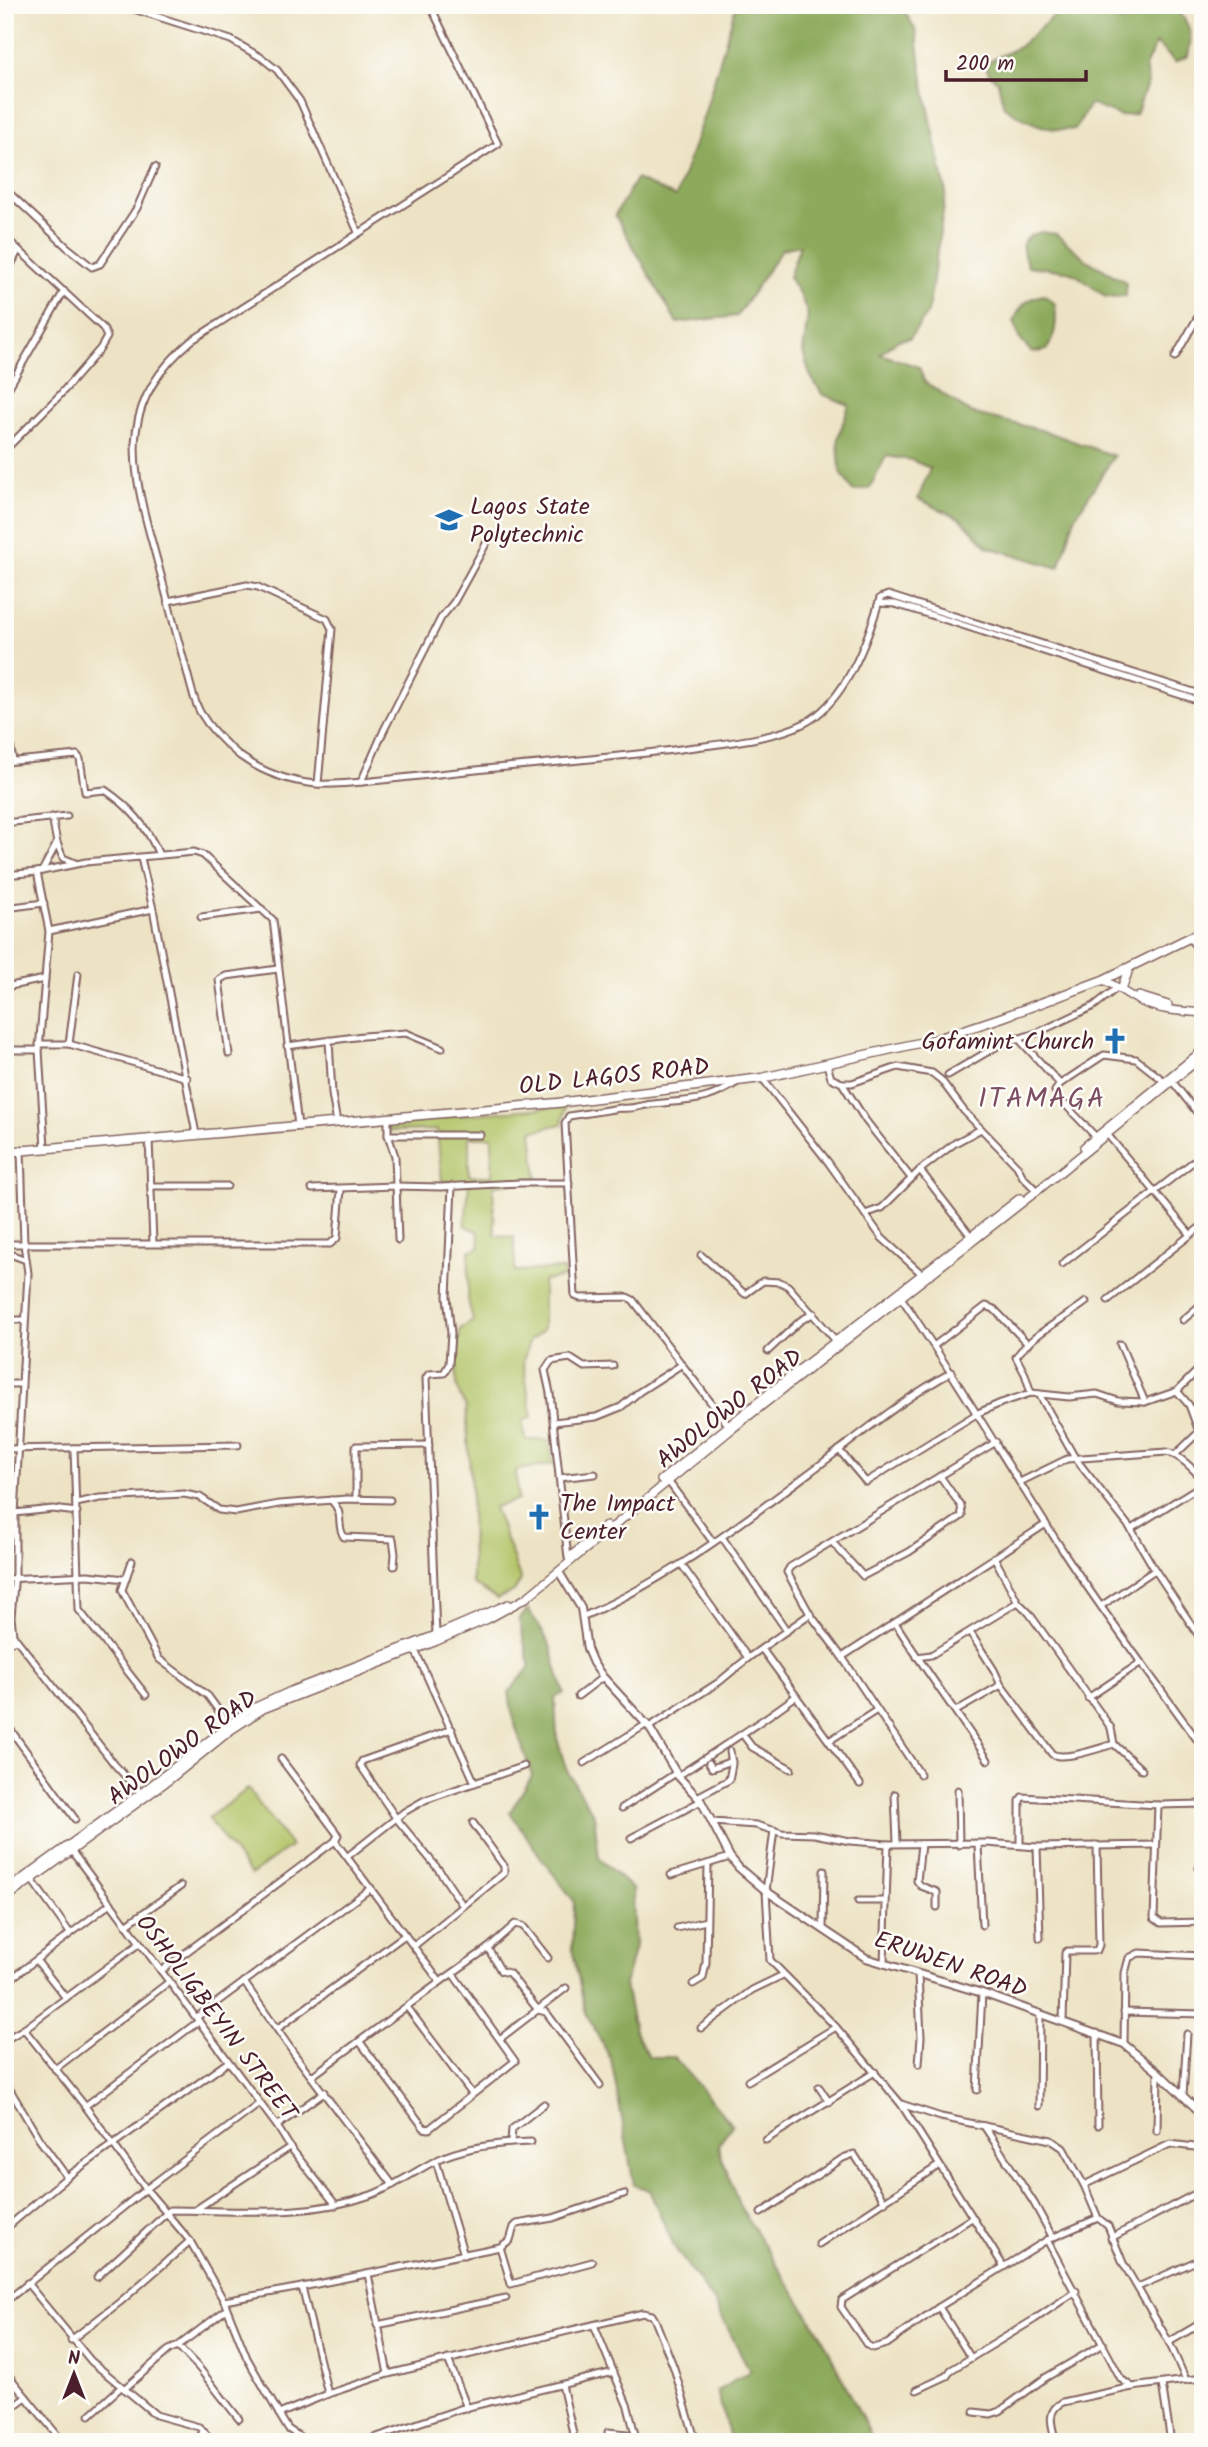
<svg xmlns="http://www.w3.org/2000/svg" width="1208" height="2447" font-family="Kalam,sans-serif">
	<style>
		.green { fill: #b2c467; stroke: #7e7249; stroke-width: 2; fill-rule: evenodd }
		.forest { fill: #8daa5c; stroke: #6c6444; stroke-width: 2 }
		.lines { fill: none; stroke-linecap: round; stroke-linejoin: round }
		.minor-casing { stroke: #836461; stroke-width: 9 }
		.tertiary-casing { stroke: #836461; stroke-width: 10 }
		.secondary-casing { stroke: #836461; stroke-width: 10 }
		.primary-casing { stroke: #836461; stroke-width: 11 }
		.minor { stroke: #fff; stroke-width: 5 }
		.tertiary { stroke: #fff; stroke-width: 6 }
		.secondary { stroke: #fff; stroke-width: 7 }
		.primary { stroke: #fff; stroke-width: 8 }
		.labels { text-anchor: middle; stroke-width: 5; stroke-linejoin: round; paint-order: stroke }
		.poi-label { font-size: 24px; fill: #4a1f2b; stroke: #fdfcf7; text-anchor: start }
		.street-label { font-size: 24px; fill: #4a1f2b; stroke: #fdfcf7 }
		.quarter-label { font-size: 28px; letter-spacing: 2px; fill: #7c4e62; stroke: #fdfcf7 }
	</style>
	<rect width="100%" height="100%" fill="#fdfcf7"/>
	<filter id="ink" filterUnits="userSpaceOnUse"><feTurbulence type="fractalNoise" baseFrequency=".0143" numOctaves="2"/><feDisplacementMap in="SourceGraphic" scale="14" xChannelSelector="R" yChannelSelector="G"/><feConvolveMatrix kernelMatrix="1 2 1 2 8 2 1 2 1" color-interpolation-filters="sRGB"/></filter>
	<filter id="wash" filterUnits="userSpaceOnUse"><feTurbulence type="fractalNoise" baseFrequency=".00686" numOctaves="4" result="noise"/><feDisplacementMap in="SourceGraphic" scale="28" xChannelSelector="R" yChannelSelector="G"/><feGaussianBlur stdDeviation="1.57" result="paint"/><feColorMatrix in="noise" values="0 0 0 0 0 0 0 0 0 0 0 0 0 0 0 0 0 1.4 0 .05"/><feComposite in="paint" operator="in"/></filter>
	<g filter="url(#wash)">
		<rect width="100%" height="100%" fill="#ede3c4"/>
		<g class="green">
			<path d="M566,1106L562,1124L532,1131L537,1178L493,1186L495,1235L514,1237L515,1271L564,1269L565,1277L543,1281V1330L530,1340L523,1361L532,1417L522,1421L526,1440H548L554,1464L516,1470L518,1500L494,1507L521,1580L514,1591L497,1599L472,1583L471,1489L466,1406C450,1388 458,1352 460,1329L473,1321L468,1300L469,1251L480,1247L478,1231L465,1226L469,1183L442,1181L437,1130L390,1131L382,1122ZM469,1137H492V1176H469Z"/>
			<path d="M248,1789L291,1846L251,1875L208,1818Z"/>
		</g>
		<g class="forest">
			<path d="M736,5H901L916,31L924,86L946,192L928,312L910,338L898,340L880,354L919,367L924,381L971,413L1045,431L1114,456L1075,517L1059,568L988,547L961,519L918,499L930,468L911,460L886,456L870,488L853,491L840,471L838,438L849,405L822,394L810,375L803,352L808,315L801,297L789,277L800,245L782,249L737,316L677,323L615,215L636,179L676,197L705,112Z"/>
			<path d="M1066,5H1096L1122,22L1140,16L1156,5L1176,8C1191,26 1193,34 1188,56L1175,62L1156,43L1145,67L1148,81L1136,114L1120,116L1090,104L1075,129C1049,133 1026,121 1004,107L998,82L988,72L985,63L1019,47Z"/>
			<path d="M1041,232L1056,234L1088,261L1126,282V296L1106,297L1078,276L1067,271L1028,266C1020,247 1018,238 1041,232Z"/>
			<path d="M1044,295L1055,304C1057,321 1056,335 1047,350L1032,353L1019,338L1014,320C1022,305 1026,298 1044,295Z"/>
			<path d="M528,1609L549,1642L564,1693L555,1698L557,1738L566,1769L594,1815L599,1858L633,1890L635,1946L625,1985L634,2030L649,2057H674L732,2125L718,2146L739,2205L821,2335L874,2442H731L717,2391L750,2371L715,2304L675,2248L649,2190L634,2185L611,2059L586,2014L572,1948L574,1901L544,1862L510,1812L532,1776L513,1719L509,1692L530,1667L519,1620Z"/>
		</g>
	</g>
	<g filter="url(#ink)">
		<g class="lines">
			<g class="minor-casing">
				<g id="minor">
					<path d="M121,5L231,40L262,58L277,70L300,101L358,232"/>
					<path d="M430,5L498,144L191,341C122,400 128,454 150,535C162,577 172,619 184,661C189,677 192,697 200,712C210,729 225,744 240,756C262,772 290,782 317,784C339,785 361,782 382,780C420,776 457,772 495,768C562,762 629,756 696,747C728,743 776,738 805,723C846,701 868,640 880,598L888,595L1203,695"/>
					<path d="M5,189L67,247L92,267L100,264L137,208L155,167"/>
					<path d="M5,237L103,328L107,337L100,349L59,396L5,450"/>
					<path d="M5,277L18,251"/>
					<path d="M1175,357L1203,308"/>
					<path d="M5,394L64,291"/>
					<path d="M168,601L247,585L258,587L327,619L332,629L318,784"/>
					<path d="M879,603L895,604L915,610L1203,702"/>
					<path d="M5,715L13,761"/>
					<path d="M5,762L77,755L80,759L85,792L105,790C130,807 147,826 159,855"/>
					<path d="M361,782L384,730L441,618L454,602L487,542"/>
					<path d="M5,823L67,816"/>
					<path d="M57,843L63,858L75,863"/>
					<path d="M141,858L153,909L196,1134"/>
					<path d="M42,871L57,843L52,817"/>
					<path d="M37,872L49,931L39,1050L45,1148"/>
					<path d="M5,875L37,872L86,862L194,852L203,855L273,920L298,1126"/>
					<path d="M5,908L44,903"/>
					<path d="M201,917L262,909"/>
					<path d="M49,931L153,909"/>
					<path d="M1189,938L1203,954"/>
					<path d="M5,987L45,979"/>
					<path d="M1018,1038L1060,1084"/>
					<path d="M329,1040L332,1094L337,1123"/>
					<path d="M39,1044H69L187,1078"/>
					<path d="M69,1044L78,974"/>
					<path d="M287,1046L363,1036L406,1033L442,1048"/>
					<path d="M5,1050H39"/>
					<path d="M229,1054L219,980L226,976L278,969"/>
					<path d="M827,1065L831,1078L842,1083H852L898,1067L932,1073L941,1080L964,1111L1017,1166L1023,1177L1034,1188"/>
					<path d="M948,1075L999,1045L1039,1032L1094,1006L1118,987"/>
					<path d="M762,1078L828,1162L882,1238L922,1274"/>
					<path d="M1172,1081L1203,1120"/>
					<path d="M842,1083L866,1121L911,1178"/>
					<path d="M388,1118V1135L395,1156L398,1240"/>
					<path d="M1107,1134L1190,1234"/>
					<path d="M388,1135H480"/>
					<path d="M1096,1137L1058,1097L1055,1091L1060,1084L1104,1055L1136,1059L1164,1081"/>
					<path d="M149,1139L153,1243"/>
					<path d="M21,1151L24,1244L28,1273L15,1514V1573L11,1617L13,1635L17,1640L115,1765L141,1793"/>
					<path d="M920,1170L970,1235"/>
					<path d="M151,1186H227"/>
					<path d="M312,1189L395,1186L441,1187L520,1183H569"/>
					<path d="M865,1214L882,1208L920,1170L955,1143L981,1129"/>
					<path d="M5,1244H330L337,1238L341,1189"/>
					<path d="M5,1252L26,1260"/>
					<path d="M701,1255L745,1294L763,1281L780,1282L788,1286L837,1342"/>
					<path d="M1062,1264L1203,1154"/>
					<path d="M900,1296C959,1381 1010,1470 1067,1557C1110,1622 1157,1684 1203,1748"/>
					<path d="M1108,1300L1203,1225"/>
					<path d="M5,1320H25"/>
					<path d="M1183,1320L1203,1303"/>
					<path d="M1120,1344L1145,1402"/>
					<path d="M935,1345L986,1306L994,1309L1028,1344"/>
					<path d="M768,1351L800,1321L814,1313"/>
					<path d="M5,1384H20"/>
					<path d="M1031,1393L1025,1374L1016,1357C1033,1333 1063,1320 1086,1302"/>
					<path d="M1039,1394L1075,1458L1131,1529L1155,1570L1203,1642"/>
					<path d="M554,1422L596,1417L621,1407L639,1392L681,1365"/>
					<path d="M728,1425L633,1300L627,1297L580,1298L575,1296L565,1123L569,1116L620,1108C633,1110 641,1105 653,1104C692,1099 703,1104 738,1082"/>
					<path d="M74,1448L79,1610L146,1695"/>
					<path d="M5,1449L238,1445"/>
					<path d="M839,1450L866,1482L978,1413L1001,1403L1031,1393L1069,1397L1097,1394L1118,1401L1145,1402L1177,1391L1203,1365"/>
					<path d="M1175,1455L1199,1432L1189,1405L1177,1391"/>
					<path d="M559,1478L595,1474"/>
					<path d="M668,1481L713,1542"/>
					<path d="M1020,1482L1067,1459L1167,1452C1181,1456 1193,1469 1203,1480"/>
					<path d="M356,1499V1446L429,1445"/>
					<path d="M331,1500C346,1516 335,1523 344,1537L393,1539L395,1554L394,1566"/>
					<path d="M76,1503L100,1498L184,1494L200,1497L219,1510L236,1512L279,1504L347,1499L390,1500"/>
					<path d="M5,1514L53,1509L77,1512"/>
					<path d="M1131,1529L1203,1484"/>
					<path d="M722,1537L787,1631"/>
					<path d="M832,1542L863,1576L909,1552L962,1516L961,1506L940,1476"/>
					<path d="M994,1557L1018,1602L1029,1613L1111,1728L1114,1744"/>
					<path d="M568,1558L550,1393L545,1370L551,1361L570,1358L584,1367L613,1366"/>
					<path d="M132,1561L122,1590L124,1594L159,1659L208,1696L229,1725"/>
					<path d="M681,1564L748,1658"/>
					<path d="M5,1579L88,1575L126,1579"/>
					<path d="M1101,1606L1155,1570"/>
					<path d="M584,1616C672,1578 749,1518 825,1461C867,1429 906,1397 952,1372"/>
					<path d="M896,1624C925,1670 958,1714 988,1760"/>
					<path d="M970,1632L994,1670L1001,1685"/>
					<path d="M436,1635L426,1378L429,1374L444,1373L449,1364L451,1333L447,1297L452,1186"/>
					<path d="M5,1643L17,1640"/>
					<path d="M762,1649L860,1784"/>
					<path d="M415,1650L475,1783"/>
					<path d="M842,1657L1046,1524"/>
					<path d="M917,1657L931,1655L1018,1602"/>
					<path d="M578,1696L603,1677"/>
					<path d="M1088,1698L1140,1663"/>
					<path d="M956,1711L1001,1685L1052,1754C1065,1761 1099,1748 1114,1744L1142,1770"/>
					<path d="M5,1722L75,1819"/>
					<path d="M649,1727L719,1682L748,1658L810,1614"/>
					<path d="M452,1729L362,1761L360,1765L396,1818L439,1870L463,1906"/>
					<path d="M743,1735L752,1747L791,1769"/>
					<path d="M829,1741L877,1710"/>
					<path d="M281,1759L338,1835L335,1841"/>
					<path d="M584,1763L647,1724"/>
					<path d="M709,1763L712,1768L732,1761"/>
					<path d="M920,1774L842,1657L810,1614L787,1572L790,1567L996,1442"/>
					<path d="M678,1776C718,1749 758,1725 796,1696"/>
					<path d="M958,1790L959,1845"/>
					<path d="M895,1794L897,1843"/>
					<path d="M697,1797L729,1780L732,1764L730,1751"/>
					<path d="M1158,1805L1154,1918L1161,1923L1203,1922"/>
					<path d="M622,1808L676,1773"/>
					<path d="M712,1822L756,1825L782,1833L814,1834L850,1841L888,1844L987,1843L1037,1847L1156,1845"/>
					<path d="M774,1830L766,1891L770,1960L836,2027L901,2104L1004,2267"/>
					<path d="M631,1838L701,1801"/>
					<path d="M335,1841L440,1982"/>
					<path d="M921,1844L917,1881L921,1886L937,1892V1907"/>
					<path d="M978,1844L982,1925"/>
					<path d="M1020,1845V1801L1022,1797L1158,1805L1203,1804"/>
					<path d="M1037,1847L1040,1938"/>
					<path d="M70,1849L277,2126L290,2147L336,2205"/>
					<path d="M348,1856L404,1812L425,1800L524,1766"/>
					<path d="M1199,1868L1203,1866"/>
					<path d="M671,1875L730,1857"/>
					<path d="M32,1880L70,1933"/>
					<path d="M858,1901H886"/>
					<path d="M126,1925L181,1886"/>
					<path d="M677,1928L706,1921"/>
					<path d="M823,1928L824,1871"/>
					<path d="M414,1946L504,1873V1866L473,1823"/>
					<path d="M488,1948L501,1971L509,1973L538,2010L546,2012L600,2085"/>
					<path d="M36,1960L66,1998"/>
					<path d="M884,1964L888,1844"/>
					<path d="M161,1971L335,1841"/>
					<path d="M918,1974L921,2037L919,2064"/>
					<path d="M12,1978L111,1903"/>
					<path d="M244,1982L295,2055L393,2185"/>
					<path d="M693,1984L703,1978L706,1963L708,1864"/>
					<path d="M407,2007L472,2094"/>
					<path d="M1124,2012L1203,2014"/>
					<path d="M197,2017L371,1888"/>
					<path d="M1063,2022L1065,1953L1067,1951H1093L1097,1950L1099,1945L1097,1845"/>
					<path d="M701,2028L752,1990L783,1975"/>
					<path d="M24,2029L85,2106L146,2189L190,2241L224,2301L247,2358L279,2414L288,2429L308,2442"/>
					<path d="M277,2029L405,1935"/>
					<path d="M1097,2033L1098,2125"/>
					<path d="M501,2038L566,1988"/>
					<path d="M5,2040L24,2029L140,1943"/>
					<path d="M360,2042L424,2128L429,2129L515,2061L453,1974"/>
					<path d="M1124,2044L1125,1973L1129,1958L1139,1953L1203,1956"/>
					<path d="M55,2069L169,1982"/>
					<path d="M312,2076L440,1982L488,1948L515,1924L523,1926L548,1958"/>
					<path d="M5,2081L39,2139L67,2177"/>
					<path d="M748,2081L836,2027"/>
					<path d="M819,2087L829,2102"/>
					<path d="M977,2090L982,1993"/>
					<path d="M1183,2096L1187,2034"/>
					<path d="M901,2104L941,2117L1051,2140L1063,2148L1084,2185L1098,2218L1108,2226L1123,2263L1169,2342L1186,2380"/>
					<path d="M85,2106L199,2021"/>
					<path d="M1039,2106L1040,2015"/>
					<path d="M277,2126L324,2092"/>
					<path d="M984,2126L1034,2203L1053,2238"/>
					<path d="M1157,2131L1158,2072"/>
					<path d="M766,2140L875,2072"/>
					<path d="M511,2142L512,2129L544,2104"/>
					<path d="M436,2161L464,2255"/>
					<path d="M1084,2185L1170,2144L1203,2148"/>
					<path d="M195,2210L290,2147"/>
					<path d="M761,2213L843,2158L854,2154L885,2202"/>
					<path d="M972,2218L842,2300L841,2307L867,2345L873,2348L887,2344L939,2307L1047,2240L1098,2218"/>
					<path d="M5,2229L67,2177L228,2062"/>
					<path d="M1111,2238L1193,2195L1203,2194"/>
					<path d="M1047,2240L1121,2379L1132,2387"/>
					<path d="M819,2244L938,2166"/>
					<path d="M500,2247L511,2284L592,2262"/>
					<path d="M368,2274L388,2374"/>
					<path d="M97,2277L170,2210C237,2210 307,2218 371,2195C395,2186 415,2171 437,2160C464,2147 501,2143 531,2142"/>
					<path d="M27,2283L91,2361L156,2415L199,2427L214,2442"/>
					<path d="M302,2287L328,2394"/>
					<path d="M1138,2287L1203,2258"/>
					<path d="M224,2301L302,2287L500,2247L510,2240L514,2227L517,2224L553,2218L624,2194"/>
					<path d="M5,2302L146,2189L259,2104"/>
					<path d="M939,2307L971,2358"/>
					<path d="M377,2325L506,2298"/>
					<path d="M594,2325L628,2407L637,2442"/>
					<path d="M71,2340L120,2302L190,2241"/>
					<path d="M1169,2342L1203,2322"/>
					<path d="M178,2346L199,2368L239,2419"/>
					<path d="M448,2359L467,2408"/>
					<path d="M5,2371L63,2442"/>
					<path d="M1162,2384L1171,2442"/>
					<path d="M562,2385L575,2442"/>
					<path d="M124,2389L169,2350L178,2346L227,2309"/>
					<path d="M917,2390L947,2376L951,2370L1035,2319L1076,2291"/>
					<path d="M974,2412L991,2414L1000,2411L1045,2378L1103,2344"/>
					<path d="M5,2413L26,2397"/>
					<path d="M279,2414L328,2394L388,2374L643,2313L652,2315L655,2320L674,2368L696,2442"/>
					<path d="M90,2415L121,2387"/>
					<path d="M608,2432L627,2434L636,2442"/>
					<path d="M196,2442L204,2431"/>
					<path d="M362,2442L460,2409L614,2372"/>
					<path d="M1056,2442C1052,2426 1045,2411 1063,2402L1132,2387L1203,2378"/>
					<path d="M1199,2442L1203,2441"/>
				</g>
			</g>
			<g class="tertiary-casing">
				<path id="tertiary" d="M559,1572L581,1608L587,1649L593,1663L603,1677L649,1727L678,1776L701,1801L730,1857L739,1868L766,1891L866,1958L982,1993L1124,2044L1158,2072L1203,2115"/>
			</g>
			<g class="secondary-casing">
				<g id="secondary">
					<path d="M1103,980C1118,986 1128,996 1142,1002C1161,1011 1183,1011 1203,1013"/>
					<path d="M1139,996L1168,1005"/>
					<path d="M1084,1147L1203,1050"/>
					<path d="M661,1480L778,1386L1020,1198"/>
					<path d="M570,1557L606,1526"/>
					<path d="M5,1891L141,1793L247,1711L293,1690L436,1635L508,1604"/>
					<path d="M5,1899L169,1780L231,1730L263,1709L437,1641L488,1619L526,1598L732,1429L1037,1191L1203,1056"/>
				</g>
			</g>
			<g class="primary-casing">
				<g id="primary">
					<path d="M1123,985L1129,968"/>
					<path d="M5,1152L557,1103L762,1078L937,1039L1003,1017L1103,980L1203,931"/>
				</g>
			</g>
			<use href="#minor" class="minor"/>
			<use href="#tertiary" class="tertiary"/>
			<use href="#secondary" class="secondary"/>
			<use href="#primary" class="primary"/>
		</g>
	</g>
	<defs>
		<g id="university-bare" transform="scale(2.1)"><path d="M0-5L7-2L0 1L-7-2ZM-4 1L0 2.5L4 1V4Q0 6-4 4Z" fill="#1f6fb2" stroke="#fdfcf7" stroke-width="2.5" paint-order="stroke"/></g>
		<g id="church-bare" transform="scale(2.1)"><path d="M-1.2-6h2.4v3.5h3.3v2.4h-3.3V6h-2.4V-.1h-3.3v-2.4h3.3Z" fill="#1f6fb2" stroke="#fdfcf7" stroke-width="2.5" paint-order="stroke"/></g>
	</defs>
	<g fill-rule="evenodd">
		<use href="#university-bare" x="449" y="520"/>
		<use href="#church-bare" x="1115" y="1041"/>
		<use href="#church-bare" x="539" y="1517"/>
	</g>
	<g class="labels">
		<g class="poi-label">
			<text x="470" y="514">Lagos State<tspan x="470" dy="28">Polytechnic</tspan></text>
			<text x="1094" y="1049" text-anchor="end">Gofamint Church</text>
			<text x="560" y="1511">The Impact<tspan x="560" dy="28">Center</tspan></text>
		</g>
		<g class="street-label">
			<text transform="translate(614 1076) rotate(-6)" y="8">OLD LAGOS ROAD</text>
			<text transform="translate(729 1408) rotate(-38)" y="8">AWOLOWO ROAD</text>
			<text transform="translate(182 1747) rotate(-36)" y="8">AWOLOWO ROAD</text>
			<text transform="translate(951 1964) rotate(19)" y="8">ERUWEN ROAD</text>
			<text transform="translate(217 2017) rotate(53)" y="8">OSHOLIGBEYIN STREET</text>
		</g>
		<g class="quarter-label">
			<text x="1042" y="1107">ITAMAGA</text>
		</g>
	</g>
	<rect width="1208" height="2447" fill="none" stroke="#fdfcf7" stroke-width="28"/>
	<g transform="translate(74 2374)" stroke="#fdfcf7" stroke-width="5" paint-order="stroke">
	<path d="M0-5L12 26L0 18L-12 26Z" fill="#4a1f2b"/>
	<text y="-10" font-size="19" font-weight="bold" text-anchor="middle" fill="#4a1f2b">N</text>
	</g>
	<path d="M946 70v10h140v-10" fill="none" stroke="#4a1f2b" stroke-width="3.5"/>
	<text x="956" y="70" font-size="21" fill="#4a1f2b" stroke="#fdfcf7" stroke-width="5" paint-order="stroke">200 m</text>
</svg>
